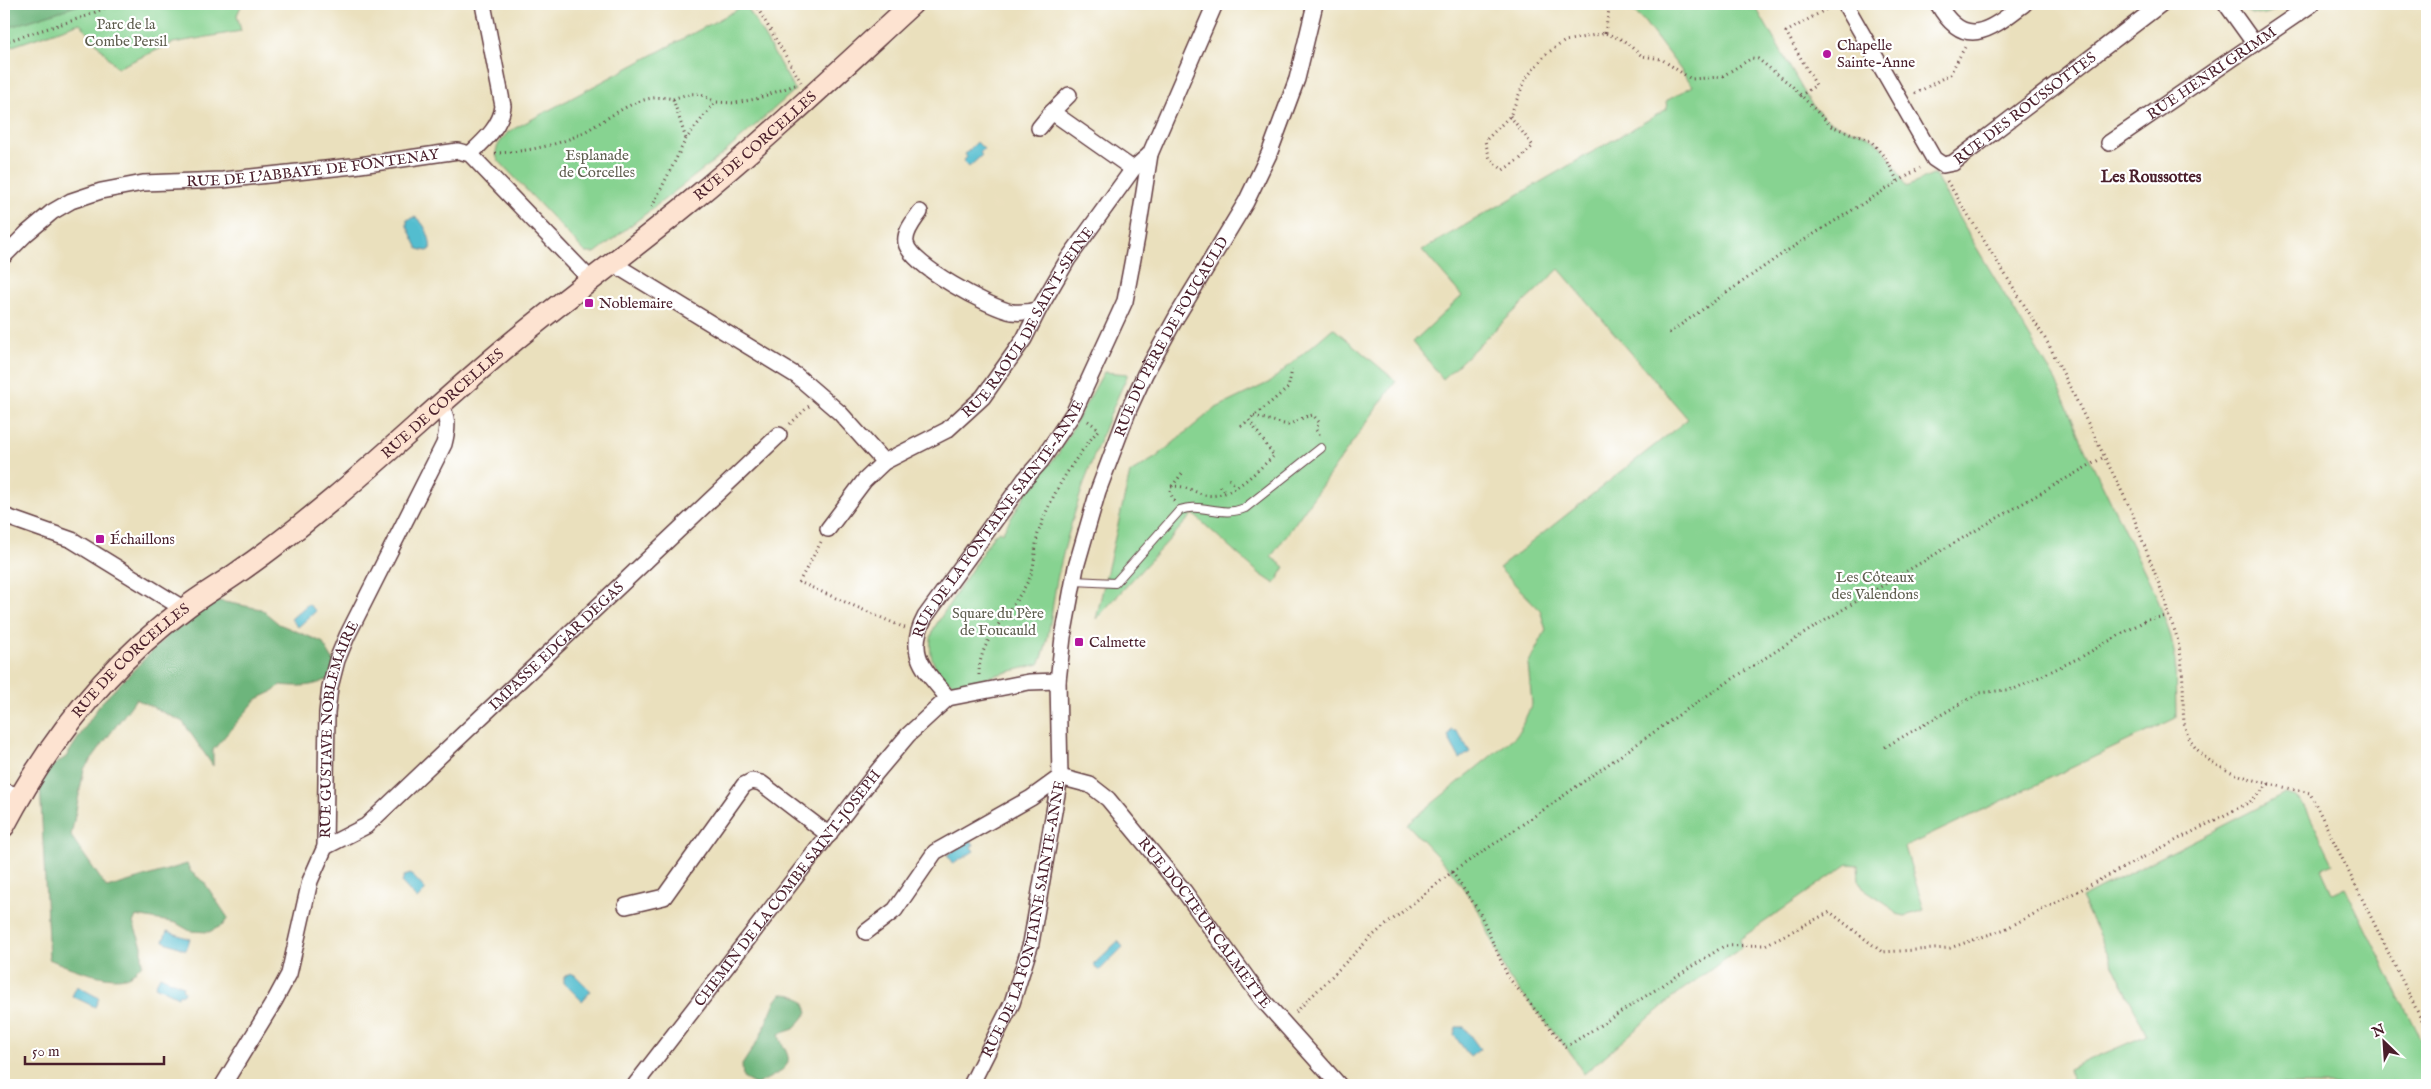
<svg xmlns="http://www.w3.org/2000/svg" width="2431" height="1089" font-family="'IM FELL English',serif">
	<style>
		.green { fill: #87d391; stroke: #68795e }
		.forest { fill: #6db57b; stroke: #5c6a53 }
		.water { fill: #53bdcf; stroke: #4e6e7d }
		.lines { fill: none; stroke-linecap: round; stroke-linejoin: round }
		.lane-casing { stroke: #623c41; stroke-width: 10 }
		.street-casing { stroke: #623c41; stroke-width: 18 }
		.secondary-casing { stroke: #623c41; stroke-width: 24 }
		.path { stroke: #623c41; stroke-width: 3; stroke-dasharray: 1 4; stroke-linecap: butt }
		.lane { stroke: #fff; stroke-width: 8 }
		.street { stroke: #fff; stroke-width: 15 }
		.secondary { stroke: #fde3d1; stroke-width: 21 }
		.poi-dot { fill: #b5179e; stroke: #fff; stroke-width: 2 }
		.labels { text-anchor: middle; stroke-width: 4.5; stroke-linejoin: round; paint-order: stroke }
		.park-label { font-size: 15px; fill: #5f5e4f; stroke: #fff }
		.poi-label { font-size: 15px; fill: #4a1f2b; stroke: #fff; text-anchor: start }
		.street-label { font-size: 15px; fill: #4a1f2b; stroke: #fff }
		.neighbourhood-label { font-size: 16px; font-weight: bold; fill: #4a1f2b; stroke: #fff }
	</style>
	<rect width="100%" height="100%" fill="#fff"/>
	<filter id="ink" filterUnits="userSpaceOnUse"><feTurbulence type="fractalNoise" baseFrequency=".02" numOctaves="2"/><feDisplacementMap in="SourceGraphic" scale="10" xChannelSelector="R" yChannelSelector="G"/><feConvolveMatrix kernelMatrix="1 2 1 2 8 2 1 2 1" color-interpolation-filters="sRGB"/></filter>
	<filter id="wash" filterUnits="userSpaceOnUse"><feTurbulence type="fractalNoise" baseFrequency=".0096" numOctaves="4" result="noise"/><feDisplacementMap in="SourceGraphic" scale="20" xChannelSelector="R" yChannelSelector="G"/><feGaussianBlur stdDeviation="1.12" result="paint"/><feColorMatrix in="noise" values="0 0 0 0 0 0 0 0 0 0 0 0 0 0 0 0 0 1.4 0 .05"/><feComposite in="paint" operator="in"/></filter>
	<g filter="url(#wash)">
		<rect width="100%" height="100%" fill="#eae0bd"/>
		<g class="green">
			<path d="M4,4H242L237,15L241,31L173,43L117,68L80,23L4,49Z"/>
			<path d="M1625,4H1754L1808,99C1815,108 1822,118 1833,123C1846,130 1861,130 1873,139C1888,150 1897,171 1906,187L1935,174L1953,208L2056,381L2086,451L2157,597L2171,637L2175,657L2176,718L1905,847L1924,910L1905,916L1896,914L1887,904L1863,888L1859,881L1858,865L1848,864L1740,939L1741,948L1678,993L1584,1074L1566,1047L1508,977L1479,911L1452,872L1407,824L1518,734L1532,704L1528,664L1546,630L1540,610L1499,568L1688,419L1559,269L1443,379L1413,342L1462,296L1422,250L1667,109L1666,101L1693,86L1643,20Z"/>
			<path d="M2239,4H2286C2271,14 2252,22 2239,4Z"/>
			<path d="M746,5L795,90L723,154L595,253H586L499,161C491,150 501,141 508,132Z"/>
			<path d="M1333,328L1396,381L1271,557L1285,567L1275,584L1260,574L1193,514L1096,619L1130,473L1155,458L1214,409L1270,382Z"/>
			<path d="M1104,372L1128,374C1098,439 1074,505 1058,575C1052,602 1051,632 1042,658L1039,664L957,685C933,676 925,651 934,628L993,536L999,531L1002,533L1030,487L1058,454Z"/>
			<path d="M2285,794L2296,797L2305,806L2333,864L2321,869L2332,893L2345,887L2427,1053V1085H2074L2068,1069L2147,1035L2081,898Z"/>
		</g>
		<g class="forest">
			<path d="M4,4H82L4,29Z"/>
			<path d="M214,600L261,609L279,624L322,642L336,665L334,676C315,687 301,687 280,685L274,691L257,699L213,750V766L183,722L136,699L84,769L71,836L107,888L187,864L191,872L204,882L228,918L223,925L209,932L190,931L176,923L136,916L133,923L142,946V964C139,967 135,972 130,975C113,985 67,967 49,959L40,783L42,773L66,757L101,703L174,629Z"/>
			<path d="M781,994C796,994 803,997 808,1012L794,1029L779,1034C780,1043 786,1048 788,1057C791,1071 765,1079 756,1085L743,1078L742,1065L760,1037L775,1002Z"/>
		</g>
		<g class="water">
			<path d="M977,142L984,149L980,153L982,155L969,167L963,161L967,157L965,154Z"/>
			<path d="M414,217C424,220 432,240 430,250L427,251L418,249L407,226V220Z"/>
			<path d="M308,604L316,611L298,627L291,619Z"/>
			<path d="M1451,730L1458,732L1470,752L1460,759L1448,737Z"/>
			<path d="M971,840L974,845L971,847L974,851L953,864L947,855Z"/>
			<path d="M411,874L426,890L417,899L402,883L404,876Z"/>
			<path d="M167,931L190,939L186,950L163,941Z"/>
			<path d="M1118,941L1123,947L1099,971L1093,965Z"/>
			<path d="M570,973L575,975L591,991L582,1001L564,983V977Z"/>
			<path d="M160,976L183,986L182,989L185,991L182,995L179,994L178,997L155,986Z"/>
			<path d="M77,986L99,998L95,1007L72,996Z"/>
			<path d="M1456,1027H1464L1480,1049L1470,1057L1454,1035Z"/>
		</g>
	</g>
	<g filter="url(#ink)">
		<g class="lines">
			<g class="lane-casing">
				<path id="lane" d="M1074,581L1115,583L1180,510C1201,502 1221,518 1245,508L1321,448"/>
			</g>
			<g class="street-casing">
				<g id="street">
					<path id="s1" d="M1845,4L1934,159L1943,165L1953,163L2161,4"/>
					<path d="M1938,4C1965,52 1991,29 2024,4"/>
					<path d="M2226,4L2254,43"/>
					<path d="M1069,95L1052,112L1133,169"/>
					<path d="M1039,128L1052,112"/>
					<path id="s2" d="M2109,143L2312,4"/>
					<path d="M470,154C484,141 501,126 503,106L483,4"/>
					<path d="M920,212C914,221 904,232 906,243C910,265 990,308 1012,312C1021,313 1030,312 1039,309"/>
					<path id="s3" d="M4,256L27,233L52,212L71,201L101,191L143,183L223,180L353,166L458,151L470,154L590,279"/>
					<path id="s4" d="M612,263L797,376L840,413L884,462L947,430L983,397L1024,339L1039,309L1068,259L1133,169L1150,154"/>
					<path d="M4,516L72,540L184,609"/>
					<path d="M828,529L864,481L884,462"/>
					<path id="s5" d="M1058,681L1029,682L948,698C925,670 905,654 925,617L1025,479L1041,461L1074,412L1125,301L1137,237L1150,154L1215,4"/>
					<path id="s6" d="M1060,777L1090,785L1108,799L1184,891L1262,999L1339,1085"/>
					<path d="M4,791L20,796"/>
					<path id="s7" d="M325,847L366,826L779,435"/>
					<path d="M626,906L664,897L744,785L752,781L761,783L829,835"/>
					<path d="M866,932L895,910L935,852L1031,798L1060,777"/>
					<path id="s8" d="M223,1085L275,1000L289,974L310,881L325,847L327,713L330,687L337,660L347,636L444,444C448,429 449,416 439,404"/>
					<path id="s9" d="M635,1085L876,773L908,735L948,698"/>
					<path id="s10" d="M971,1085L1012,1003L1031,943L1060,777L1058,681L1063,637L1076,567L1098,491L1129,409L1145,374L1177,316L1246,202L1269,154L1297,79L1315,4"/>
				</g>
			</g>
			<g class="secondary-casing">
				<g id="secondary">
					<path id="s11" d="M4,826C49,741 106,667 184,609C202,595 222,584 240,571C272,549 303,524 333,499C395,447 453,391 515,340C572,293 633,249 690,202C767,139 839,71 912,4"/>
				</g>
			</g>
			<g class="path">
				<path d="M755,4L801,82"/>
				<path d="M1605,33L1610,4"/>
				<path d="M4,42L87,16L113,4"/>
				<path d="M1915,94L1950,74L1965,47"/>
				<path d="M1800,96L1816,85L1786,32L1830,7"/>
				<path d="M673,99C692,92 697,91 715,102"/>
				<path d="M1510,116L1533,146L1520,159L1503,170L1490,159L1485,141L1510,116L1526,78L1546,54L1565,41L1605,33L1623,40L1642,56L1661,59L1691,79L1721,77L1752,58L1758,59L1791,85L1831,126L1871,141L1887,160L1898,182"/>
				<path d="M495,153C522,152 550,147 574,137C606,123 637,90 673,99L686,139"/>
				<path d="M1947,181L2049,345L2131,510L2165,600L2168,616"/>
				<path d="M652,207L686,139L715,102L735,103L756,99L795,85"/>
				<path d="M1669,333L1785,252L1920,168"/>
				<path d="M1254,416L1288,425L1305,417L1313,415L1319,422L1316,430L1321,437"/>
				<path d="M1088,421L1099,429"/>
				<path d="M790,424L809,406"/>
				<path d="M1241,426L1249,420"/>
				<path d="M1229,479L1236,486"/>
				<path d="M1172,486L1184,471"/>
				<path d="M1220,486L1227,493"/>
				<path d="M1174,501L1170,492L1171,487C1184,484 1193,492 1205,495C1231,500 1256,471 1274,456L1249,420L1288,388L1292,370"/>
				<path d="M821,542L799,582L905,628"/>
				<path d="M979,675C978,638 1014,611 1029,579C1036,565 1034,548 1038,534C1052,492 1072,462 1099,429"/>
				<path d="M1885,747L1979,693L2014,689L2081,657L2148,619L2168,616C2180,637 2182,661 2183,685C2184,698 2182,714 2185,727C2197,775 2270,783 2310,793L2427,1031"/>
				<path d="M1452,872C1539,815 1622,753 1708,695C1837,610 1970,533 2104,457"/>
				<path d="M1296,1012L1371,937L1452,872L1479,911L1508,977L1566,1047L1724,946L1765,945L1830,912L1882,952L1950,948L2005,929L2250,802L2270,783"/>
			</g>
			<use href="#lane" class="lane"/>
			<use href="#street" class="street"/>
			<use href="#secondary" class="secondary"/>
		</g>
	</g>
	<g class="poi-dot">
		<circle cx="1827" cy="54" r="5"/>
		<rect x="584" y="298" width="10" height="10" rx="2.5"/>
		<rect x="95" y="534" width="10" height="10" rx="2.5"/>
		<rect x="1074" y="637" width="10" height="10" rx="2.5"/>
	</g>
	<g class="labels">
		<g class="park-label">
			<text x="126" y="29">Parc de la<tspan x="126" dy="17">Combe Persil</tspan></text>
			<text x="597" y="160">Esplanade<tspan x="597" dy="17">de Corcelles</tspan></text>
			<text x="1875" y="582">Les Côteaux<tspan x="1875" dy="17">des Valendons</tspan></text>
			<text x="998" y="618">Square du Père<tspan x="998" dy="17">de Foucauld</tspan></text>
		</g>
		<g class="poi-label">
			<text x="1837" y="50">Chapelle<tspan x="1837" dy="17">Sainte-Anne</tspan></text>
			<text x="599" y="308">Noblemaire</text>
			<text x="110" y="544">Échaillons</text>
			<text x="1089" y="647">Calmette</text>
		</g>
		<g class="street-label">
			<text dy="5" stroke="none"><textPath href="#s2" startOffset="124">RUE HENRI GRIMM</textPath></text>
			<text dy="5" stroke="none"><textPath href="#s1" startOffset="290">RUE DES ROUSSOTTES</textPath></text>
			<text dy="5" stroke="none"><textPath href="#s11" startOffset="1020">RUE DE CORCELLES</textPath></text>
			<text dy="5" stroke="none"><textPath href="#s3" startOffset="332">RUE DE L'ABBAYE DE FONTENAY</textPath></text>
			<text dy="5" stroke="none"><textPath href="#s4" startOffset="546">RUE RAOUL DE SAINT-SEINE</textPath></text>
			<text dy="5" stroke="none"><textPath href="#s10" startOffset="785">RUE DU PÈRE DE FOUCAULD</textPath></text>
			<text dy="5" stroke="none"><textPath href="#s11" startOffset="615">RUE DE CORCELLES</textPath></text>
			<text dy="5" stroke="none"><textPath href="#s5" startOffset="326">RUE DE LA FONTAINE SAINTE-ANNE</textPath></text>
			<text dy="5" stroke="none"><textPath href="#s7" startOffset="308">IMPASSE EDGAR DEGAS</textPath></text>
			<text dy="5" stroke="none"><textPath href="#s11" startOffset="210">RUE DE CORCELLES</textPath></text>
			<text dy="5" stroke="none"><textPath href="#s8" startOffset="381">RUE GUSTAVE NOBLEMAIRE</textPath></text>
			<text dy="5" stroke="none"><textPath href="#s9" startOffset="249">CHEMIN DE LA COMBE SAINT-JOSEPH</textPath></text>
			<text dy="5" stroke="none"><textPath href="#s10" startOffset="176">RUE DE LA FONTAINE SAINTE-ANNE</textPath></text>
			<text dy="5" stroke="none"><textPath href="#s6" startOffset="211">RUE DOCTEUR CALMETTE</textPath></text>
		</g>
		<g class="neighbourhood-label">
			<text x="2151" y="182">Les Roussottes</text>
		</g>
	</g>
	<rect width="2431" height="1089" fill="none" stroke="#fff" stroke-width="20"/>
	<g transform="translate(2384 1042) rotate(335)" stroke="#ffffff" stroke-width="4" paint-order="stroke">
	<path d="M0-4L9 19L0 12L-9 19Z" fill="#4a1f2b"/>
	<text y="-8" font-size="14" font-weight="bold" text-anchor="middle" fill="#4a1f2b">N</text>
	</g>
	<path d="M25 1056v8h139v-8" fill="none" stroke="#4a1f2b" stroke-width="2.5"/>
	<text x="32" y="1056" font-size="15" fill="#4a1f2b" stroke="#ffffff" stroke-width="4" paint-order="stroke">50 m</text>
</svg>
